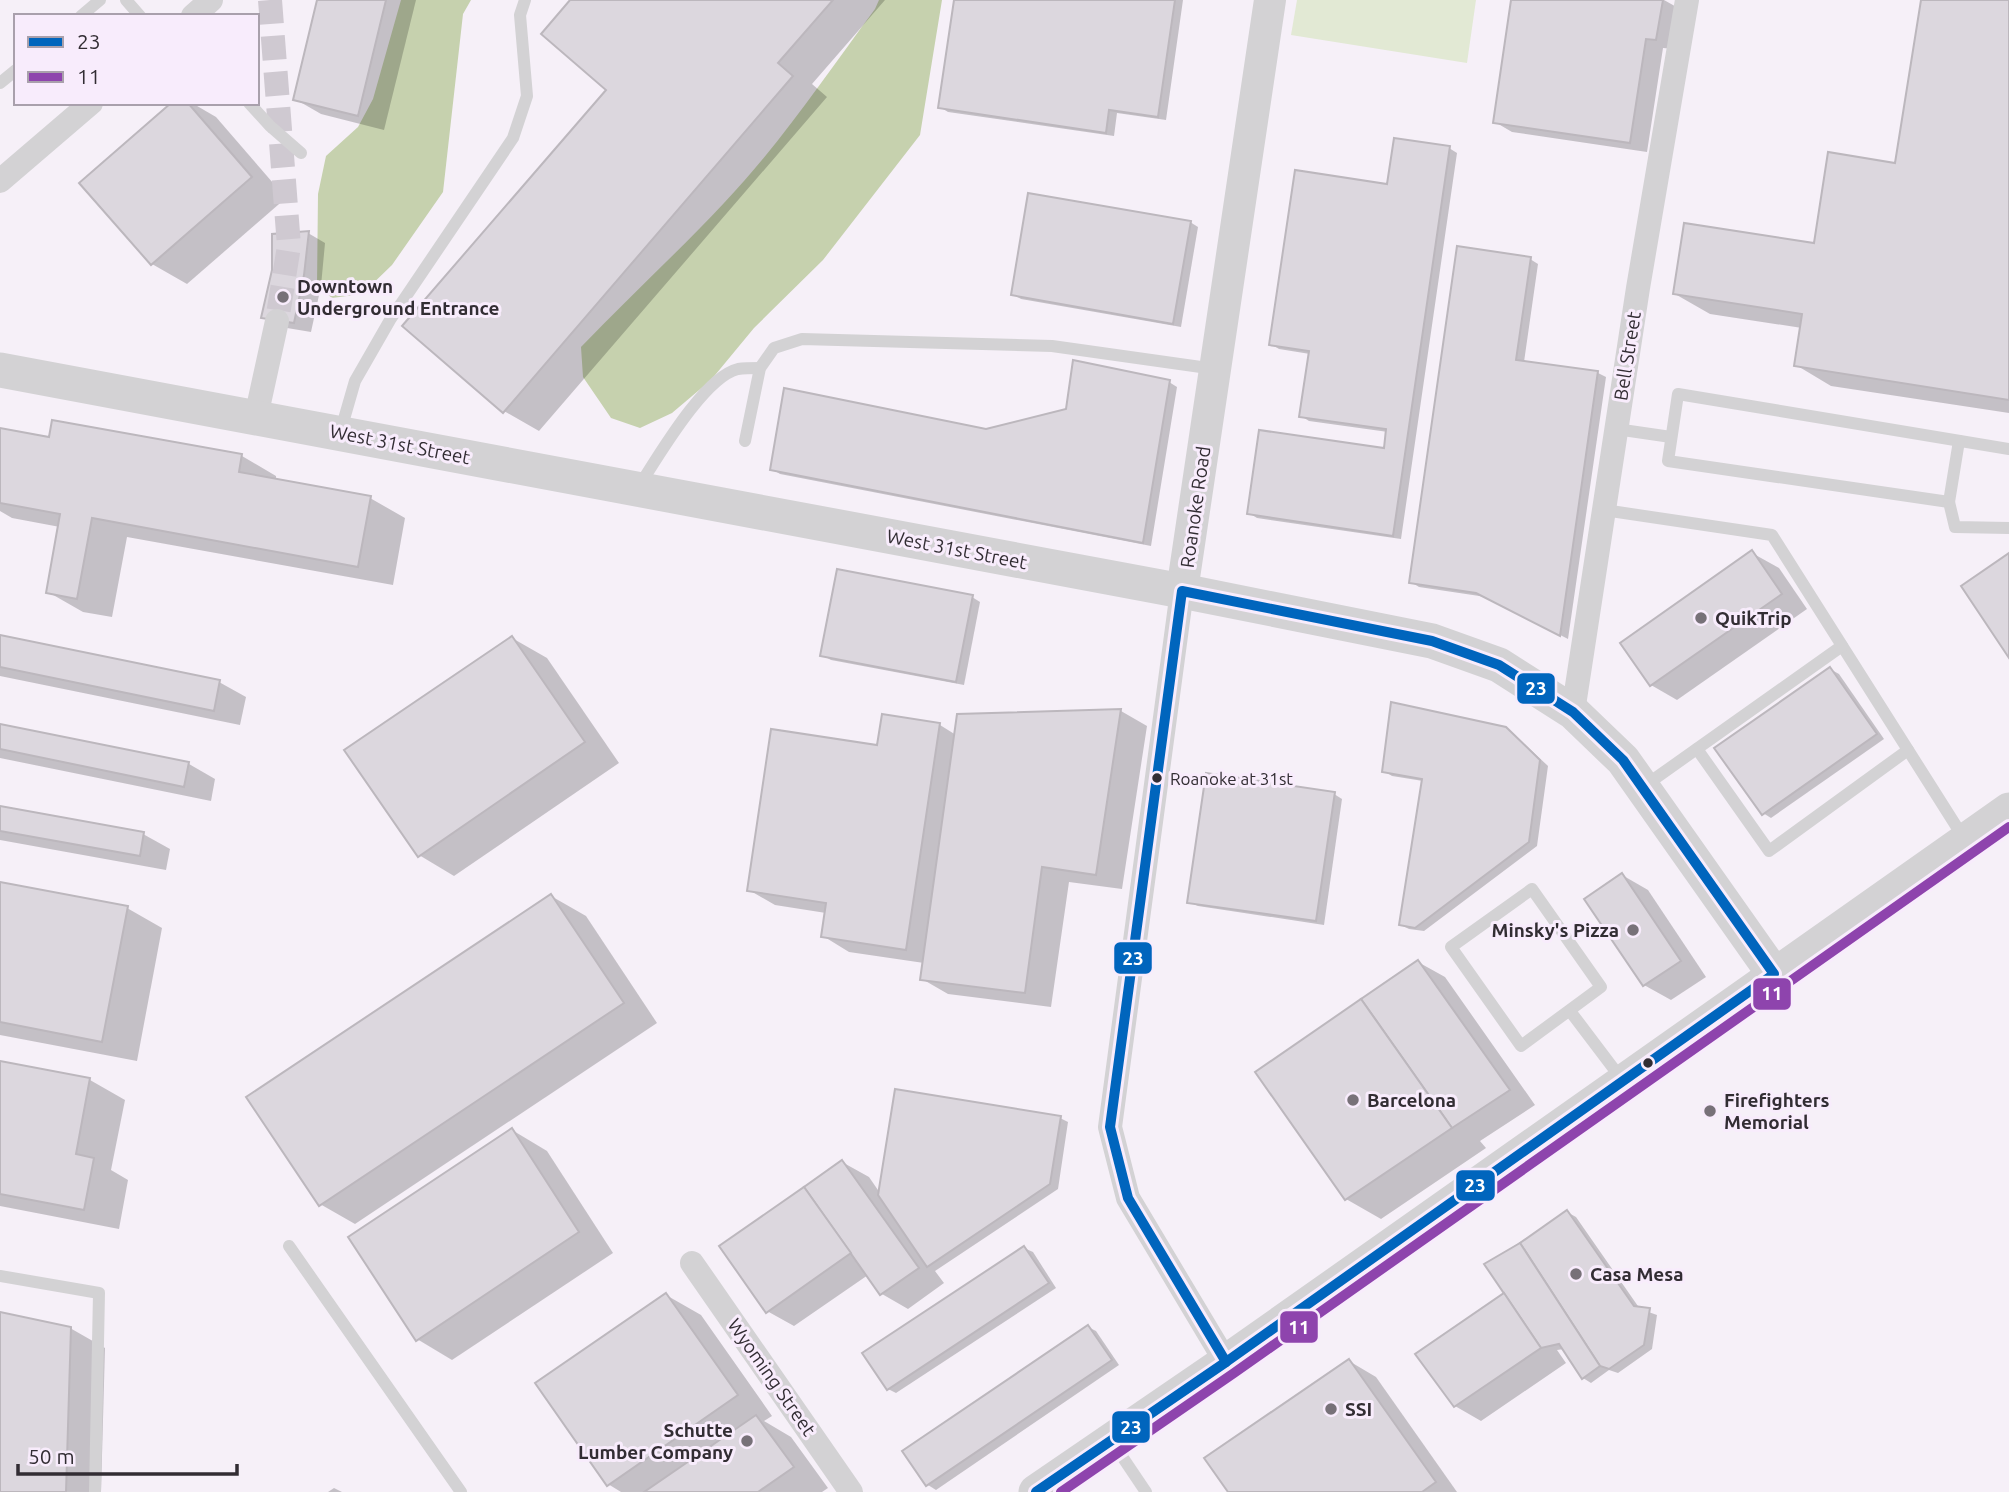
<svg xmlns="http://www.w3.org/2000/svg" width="2009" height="1492" font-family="Ubuntu,sans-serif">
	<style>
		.green { fill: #e2e9d4 }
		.forest { fill: #c6d1ae }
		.shadow { fill: #0003 }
		.building { fill: #dcd7de; stroke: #bcb7bd; stroke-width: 2 }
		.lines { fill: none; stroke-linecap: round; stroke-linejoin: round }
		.minor-tunnel { stroke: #cfc9d1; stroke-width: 24; stroke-dasharray: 24 12; stroke-linecap: butt }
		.service { stroke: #d3d2d4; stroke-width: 12 }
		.minor { stroke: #d3d2d4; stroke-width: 24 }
		.tertiary { stroke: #d3d2d4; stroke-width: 32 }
		.secondary { stroke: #d3d2d4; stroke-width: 35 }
		.bus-1-casing { stroke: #f8ecfc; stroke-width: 16 }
		.bus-2-casing { stroke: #f8ecfc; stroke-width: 16 }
		.bus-1 { stroke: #0065bd; stroke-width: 10 }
		.bus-2 { stroke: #8e44ad; stroke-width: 10 }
		.poi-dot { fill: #777178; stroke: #f8ecfc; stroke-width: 2.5 }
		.bus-dot { fill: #322d33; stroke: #f8ecfc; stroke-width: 2.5 }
		.labels { text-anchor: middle; stroke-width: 6; stroke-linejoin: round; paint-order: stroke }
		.bus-label { font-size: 17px; fill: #322d33; stroke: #f8ecfc; text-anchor: start }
		.poi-label { font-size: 19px; font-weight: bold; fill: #322d33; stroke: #f8ecfc; text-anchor: start }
		.street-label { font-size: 19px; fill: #322d33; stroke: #f8ecfc }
		.line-badge { stroke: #f8ecfc; stroke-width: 2.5 }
		.badge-label { font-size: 19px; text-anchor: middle; font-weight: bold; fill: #fff }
	</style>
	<rect width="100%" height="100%" fill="#f6f0f8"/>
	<path class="green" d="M1297,0H1476L1467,63L1291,35Z"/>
	<g class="forest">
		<path d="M401,0H471L463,14L443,192L392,265L362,294L332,298L317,286L318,194L326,156L358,127L373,99Z"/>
		<path d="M879,0H942L920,135L823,260L754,328L711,380L672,413L640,428L611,418L583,377L581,347C628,298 678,252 724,203C781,143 826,75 875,9Z"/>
	</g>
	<g class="shadow">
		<path d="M319,0H416L384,130L321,114L295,99Z"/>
		<path d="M573,0H885L812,84L827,97L539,431L504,411L609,89Z"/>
		<path d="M956,0H1183L1166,120L1117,113L1114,136L948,112L940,107Z"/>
		<path d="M1513,0H1664L1680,9L1674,49L1663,48L1647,152L1512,132L1495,122Z"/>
		<path d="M1923,0H2009V413L1831,386L1796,365L1802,328L1710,314L1675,294L1816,245L1897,165Z"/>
		<path d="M174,103H192L216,117L286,198L187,284L152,264Z"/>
		<path d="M1449,148L1457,153L1401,539L1257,518L1249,513L1385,450L1388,432L1309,421L1301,416L1310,354L1279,349L1271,344Z"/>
		<path d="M1190,222L1198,227L1181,327L1021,299L1013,294Z"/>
		<path d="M308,233L325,243L321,286L311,332L281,327Z"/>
		<path d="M1530,259L1538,264L1524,362L1598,373L1606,377L1568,639L1486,597L1419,587L1411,582Z"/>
		<path d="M1169,382L1177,387L1151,546L780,474L772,469L986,431Z"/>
		<path d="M0,430L51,439L242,456L276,476V480L370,498L405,518L393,585L127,537L112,617L83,612L48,592L60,527L12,518L0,511Z"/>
		<path d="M1752,553L1779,568L1807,609L1677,700L1651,685Z"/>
		<path d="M972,597L980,602L964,685L831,660L822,655Z"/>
		<path d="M0,637L219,682L246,697L240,725L0,676Z"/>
		<path d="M512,638L547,658L619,763L454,876L419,855Z"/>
		<path d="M1830,669L1839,674L1884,739L1771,818L1763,813Z"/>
		<path d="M1121,711L1147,726L1122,889L1069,882L1051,1007L948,994L922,979L924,963L849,952L823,936L826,913L775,905L749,890L879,747L883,716L940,725L956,735Z"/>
		<path d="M0,726L189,764L215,779L211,801L0,758Z"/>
		<path d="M1505,729L1514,734L1548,766L1537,846L1424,931L1409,929L1401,925L1423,781L1392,776L1384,771Z"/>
		<path d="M1334,794L1342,799L1324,925L1198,906L1189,902Z"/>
		<path d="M0,808L143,834L170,849L166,870L0,840Z"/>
		<path d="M1622,875L1648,890L1706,977L1671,1000L1644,985Z"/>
		<path d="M0,883L127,908L162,928L137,1061L0,1035Z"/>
		<path d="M551,896L586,916L657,1023L355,1224L320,1204Z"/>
		<path d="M1418,962L1445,977L1535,1105L1480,1141L1486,1148L1381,1219L1346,1199Z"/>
		<path d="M0,1063L90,1080L125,1100L111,1170L128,1180L119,1229L0,1206Z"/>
		<path d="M1060,1118L1068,1122L1058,1189L935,1271L944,1283L908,1309L882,1294L868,1275L794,1326L767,1311L842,1162L869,1177L880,1193Z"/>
		<path d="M512,1130L547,1151L613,1253L452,1360L417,1339Z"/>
		<path d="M1567,1212L1576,1217L1640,1309L1657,1315L1652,1349L1618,1373L1609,1370L1591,1383L1583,1378L1564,1349L1557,1350L1566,1363L1481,1421L1455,1406L1506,1293L1486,1264Z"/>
		<path d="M1024,1248L1033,1252L1056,1288L896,1393L888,1389Z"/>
		<path d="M666,1295L701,1315L772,1416L764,1421L791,1437L828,1488L822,1492H621L608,1484Z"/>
		<path d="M0,1312L70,1328L105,1348L101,1492H0Z"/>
		<path d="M1088,1327L1096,1331L1119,1365L936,1490L928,1485L905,1452Z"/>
		<path d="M1349,1361L1376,1377L1457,1492H1231Z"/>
		<path d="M334,1488L342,1492H328Z"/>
	</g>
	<g class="building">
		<path d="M317,0H386L358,116L293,100Z"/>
		<path d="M570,0H833L778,63L793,76L503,413L402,326L606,90L541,34Z"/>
		<path d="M954,0H1175L1158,117L1109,110L1106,133L938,108Z"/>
		<path d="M1511,0H1663L1656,40L1646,39L1630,143L1493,123Z"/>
		<path d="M1921,0H2009V400L1794,366L1802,314L1673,294L1684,223L1814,243L1828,152L1895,163Z"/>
		<path d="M171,103H188L252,177L151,265L79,183Z"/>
		<path d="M1394,138L1450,146L1393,536L1247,514L1259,430L1384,448L1386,429L1299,417L1309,351L1269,345L1295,170L1387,184Z"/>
		<path d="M1028,193L1191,221L1173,324L1011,295Z"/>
		<path d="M309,231L304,275L294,323L261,318L272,270V234Z"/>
		<path d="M1457,246L1531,257L1516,360L1598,371L1560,636L1476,593L1409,583Z"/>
		<path d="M1073,360L1170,380L1143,543L770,470L784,388L986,429L1066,409Z"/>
		<path d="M52,420L242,454L239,472L371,496L358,567L92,518L77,599L46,593L60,514L0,503V428L49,437Z"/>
		<path d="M1752,550L1782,594L1650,686L1620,643Z"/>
		<path d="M2009,553V658L1961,586Z"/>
		<path d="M837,569L973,595L956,682L820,656Z"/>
		<path d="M0,635L220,680L214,711L0,667Z"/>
		<path d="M512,636L585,742L418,857L344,750Z"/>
		<path d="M1830,667L1877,734L1762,815L1714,748Z"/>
		<path d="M1391,702L1506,727L1540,760L1529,842L1415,928L1399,925L1422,779L1382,772Z"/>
		<path d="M1121,709L1096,875L1042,867L1025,993L920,980L957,714Z"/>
		<path d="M882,714L940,723L906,950L821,937L826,903L747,891L771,729L877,745Z"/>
		<path d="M0,724L189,762L184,787L0,749Z"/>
		<path d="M1206,773L1335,792L1316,921L1187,903Z"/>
		<path d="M0,806L144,832L140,856L0,831Z"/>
		<path d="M1622,873L1681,961L1643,986L1584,899Z"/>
		<path d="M0,882L128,906L102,1042L0,1022Z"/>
		<path d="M551,894L624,1003L319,1206L246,1097Z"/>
		<path d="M1418,960L1510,1090L1452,1128L1361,999Z"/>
		<path d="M1361,999L1452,1128L1345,1200L1255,1072Z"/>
		<path d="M0,1061L90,1078L76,1154L94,1158L84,1210L0,1194Z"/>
		<path d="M895,1089L1061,1116L1050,1184L927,1267L878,1195Z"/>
		<path d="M512,1128L579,1232L416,1341L348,1237Z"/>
		<path d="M842,1160L919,1268L880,1295L804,1187Z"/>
		<path d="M804,1187L851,1253L766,1313L719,1246Z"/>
		<path d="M1567,1210L1634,1306L1650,1308L1644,1345L1609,1369L1600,1366L1520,1243Z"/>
		<path d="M1520,1243L1600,1366L1582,1379L1559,1344L1541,1348L1484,1264Z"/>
		<path d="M1024,1246L1049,1283L887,1390L862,1353Z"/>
		<path d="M666,1293L738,1395L607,1486L535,1383Z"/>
		<path d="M1504,1293L1541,1348L1454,1407L1415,1354Z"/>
		<path d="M0,1312L71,1327L66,1492H0Z"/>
		<path d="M1088,1325L1112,1360L926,1486L902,1451Z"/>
		<path d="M1349,1359L1436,1482L1422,1492H1228L1204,1458Z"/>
		<path d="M756,1415L794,1467L758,1492H644Z"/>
	</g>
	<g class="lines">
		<path class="minor-tunnel" d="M270,0L289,246L277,321"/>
		<g class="service">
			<path d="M126,0L140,16"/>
			<path d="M81,16L100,0"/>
			<path d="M0,83L16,70"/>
			<path d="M249,103L270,126L301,153"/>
			<path d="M1616,429L1671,437"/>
			<path d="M340,433L355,381L390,320L513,138L527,96L520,15L525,0"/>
			<path d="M745,441L760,368L774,348L802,339L1052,346L1215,369"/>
			<path d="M2009,449L1678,394L1668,461L1949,502L1955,527L2009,528"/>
			<path d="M639,486C658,457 704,377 738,369C745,368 753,368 760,368"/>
			<path d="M1949,502L1959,441"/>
			<path d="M1604,510L1772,535L1965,840"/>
			<path d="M1697,749L1769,851L1908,750"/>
			<path d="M1643,787L1842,646"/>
			<path d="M1532,889L1601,987L1521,1046L1451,947Z"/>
			<path d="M1570,1011L1623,1081"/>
			<path d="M289,1246L461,1492"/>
			<path d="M0,1276L99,1293L95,1492"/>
			<path d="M1113,1443L1146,1492"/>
		</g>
		<g class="minor">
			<path d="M193,16L211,0"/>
			<path d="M0,181L91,103"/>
			<path d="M256,417L277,321"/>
			<path d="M1182,591L1110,1127L1128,1198L1226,1362"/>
			<path d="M1573,712L1638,288L1687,0"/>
			<path d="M692,1263L851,1492"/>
		</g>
		<path class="tertiary" d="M1182,591L1270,0"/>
		<g class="secondary">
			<path d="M0,370L1182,591L1432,641L1499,665L1573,712L1623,760L1774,974"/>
			<path d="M1036,1492L1226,1362L2009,810"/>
		</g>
		<g class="bus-1-casing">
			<g id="bus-1">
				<path d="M1182,591L1432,641L1499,665L1573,712L1623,760L1774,974L1226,1362L1128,1198L1110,1127Z"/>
				<path d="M1036,1492L1226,1362"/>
			</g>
		</g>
		<g class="bus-2-casing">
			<path id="bus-2" d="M1061,1492L1234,1373L2009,827"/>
		</g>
		<use href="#bus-1" class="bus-1"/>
		<use href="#bus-2" class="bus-2"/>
	</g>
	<g class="poi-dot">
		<circle cx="283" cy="297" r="7"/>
		<circle cx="1701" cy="618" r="7"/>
		<circle cx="1633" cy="930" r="7"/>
		<circle cx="1353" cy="1100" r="7"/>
		<circle cx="1710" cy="1111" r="7"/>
		<circle cx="1576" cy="1274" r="7"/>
		<circle cx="1331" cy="1409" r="7"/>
		<circle cx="747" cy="1441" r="7"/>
	</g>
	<g class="bus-dot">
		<circle cx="1157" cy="778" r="6"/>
		<circle cx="1648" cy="1063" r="6"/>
	</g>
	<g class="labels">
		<g class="bus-label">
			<text x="1170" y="785">Roanoke at 31st</text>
		</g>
		<g class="poi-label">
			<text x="297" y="293">Downtown<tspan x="297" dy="22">Underground Entrance</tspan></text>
			<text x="1715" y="625">QuikTrip</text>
			<text x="1619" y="937" text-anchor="end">Minsky's Pizza</text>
			<text x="1367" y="1107">Barcelona</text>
			<text x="1724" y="1107">Firefighters<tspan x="1724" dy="22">Memorial</tspan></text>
			<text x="1590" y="1281">Casa Mesa</text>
			<text x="1345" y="1416">SSI</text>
			<text x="733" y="1437" text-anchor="end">Schutte<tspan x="733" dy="22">Lumber Company</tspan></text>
		</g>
		<g class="street-label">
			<text transform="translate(1627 356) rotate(-81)" y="7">Bell Street</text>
			<text transform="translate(400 444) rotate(11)" y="7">West 31st Street</text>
			<text transform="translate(1195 507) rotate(-82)" y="7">Roanoke Road</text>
			<text transform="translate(957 549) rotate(11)" y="7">West 31st Street</text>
			<text transform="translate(772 1377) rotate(55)" y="7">Wyoming Street</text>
		</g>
	</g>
	<g class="line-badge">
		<rect x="1516" y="672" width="40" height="33" rx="7" fill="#0065bd"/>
		<rect x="1113" y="941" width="40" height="34" rx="7" fill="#0065bd"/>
		<rect x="1752" y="977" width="40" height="34" rx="7" fill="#8e44ad"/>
		<rect x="1455" y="1169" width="41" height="33" rx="7" fill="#0065bd"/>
		<rect x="1279" y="1310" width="40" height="34" rx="7" fill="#8e44ad"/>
		<rect x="1111" y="1410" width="40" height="34" rx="7" fill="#0065bd"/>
	</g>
	<g class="badge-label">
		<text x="1536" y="695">23</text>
		<text x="1133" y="965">23</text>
		<text x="1772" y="1000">11</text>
		<text x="1475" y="1192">23</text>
		<text x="1299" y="1334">11</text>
		<text x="1131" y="1434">23</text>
	</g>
	<rect x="14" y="14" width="245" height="91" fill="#f8ecfc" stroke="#a9a0ac" stroke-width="2"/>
	<rect x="28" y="37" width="35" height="10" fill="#0065bd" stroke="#a9a0ac" stroke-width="2"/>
	<text x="77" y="49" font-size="21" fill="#322d33">23</text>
	<rect x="28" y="72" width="35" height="10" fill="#8e44ad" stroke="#a9a0ac" stroke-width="2"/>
	<text x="77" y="84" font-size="21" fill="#322d33">11</text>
	<path d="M18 1464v10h219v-10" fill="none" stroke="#322d33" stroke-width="3.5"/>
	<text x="28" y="1464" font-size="21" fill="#322d33" stroke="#f8ecfc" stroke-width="5" paint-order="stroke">50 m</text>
</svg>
